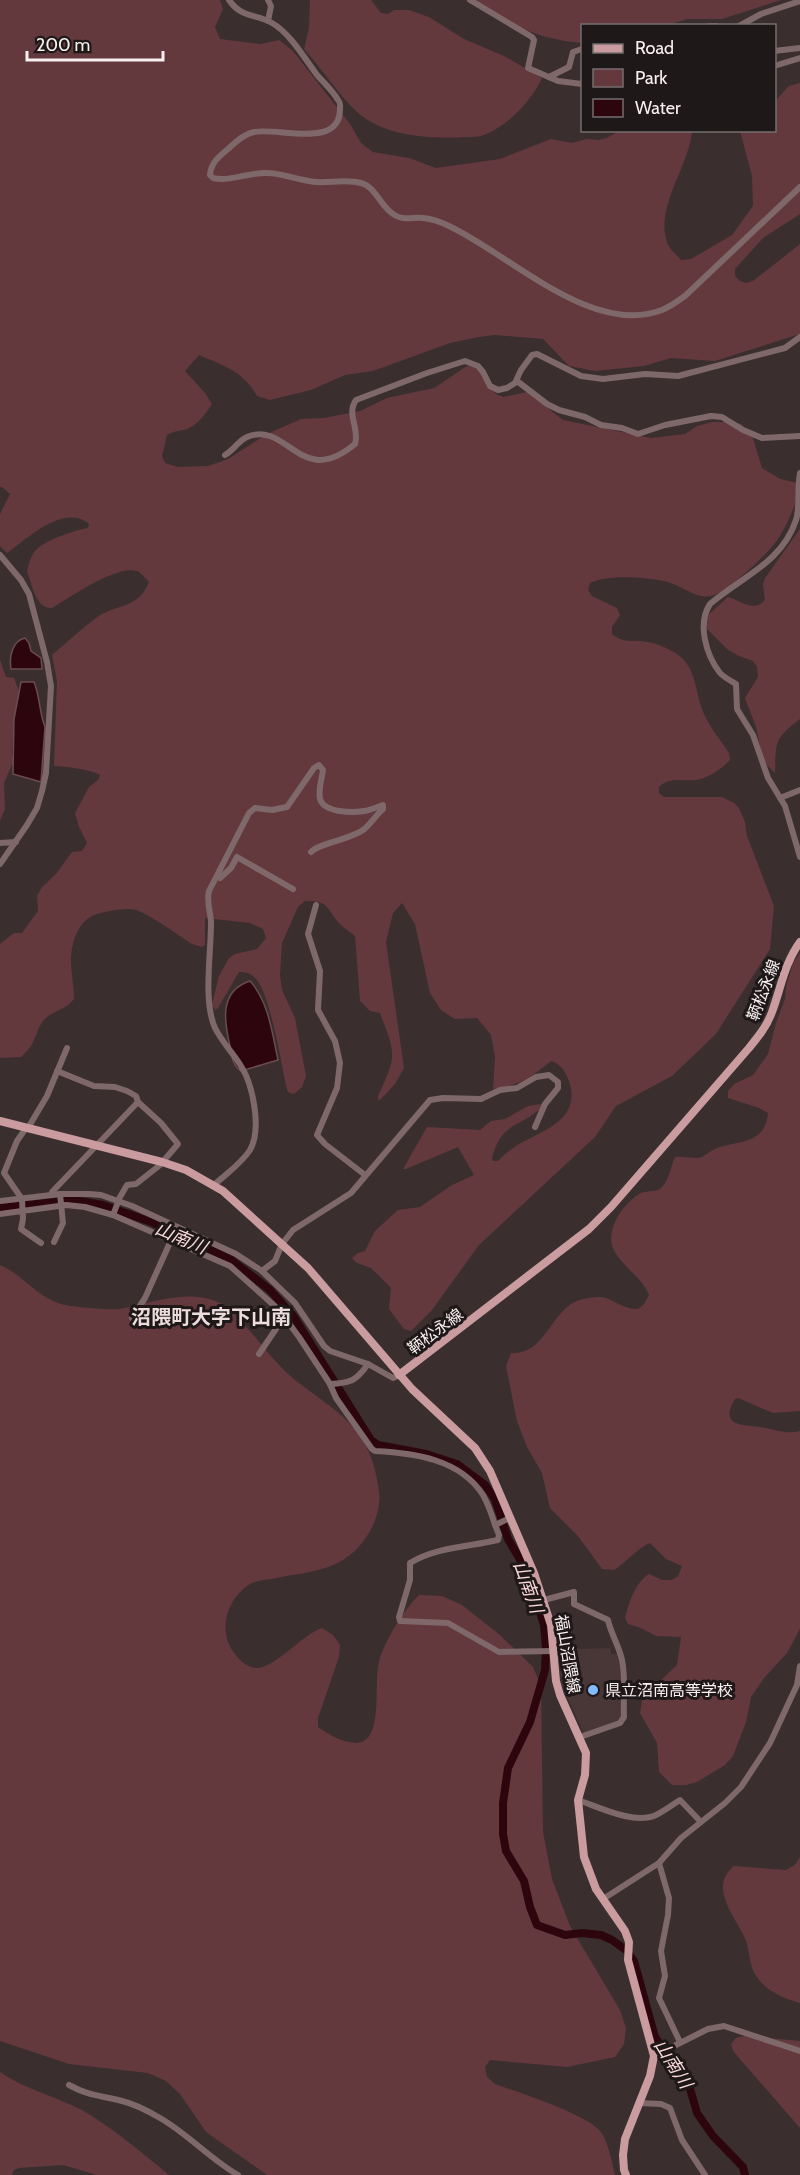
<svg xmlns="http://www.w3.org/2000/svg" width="800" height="2175" font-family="Cabin,'Noto Sans JP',sans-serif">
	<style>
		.built { fill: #493637 }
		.green { fill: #64393d }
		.water { fill: #2d060d; stroke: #6a4c51; stroke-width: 1.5 }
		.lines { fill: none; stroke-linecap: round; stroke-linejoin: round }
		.river { stroke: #2d060d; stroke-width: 8 }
		.minor { stroke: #7e6869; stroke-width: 6 }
		.major { stroke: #ca9c9f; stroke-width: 8 }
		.poi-dot { fill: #83bcfa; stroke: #1e1818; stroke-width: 2 }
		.labels { text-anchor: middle; stroke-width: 6; stroke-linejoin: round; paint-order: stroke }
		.street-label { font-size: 16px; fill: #f9f0f1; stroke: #1e1818 }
		.poi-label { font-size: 16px; fill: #f9f0f1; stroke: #1e1818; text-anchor: start }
		.water-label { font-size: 18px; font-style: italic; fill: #fcdadc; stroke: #1e1818 }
		.quarter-label { font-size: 20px; font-weight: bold; fill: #ecdcdd; stroke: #1e1818 }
	</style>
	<rect width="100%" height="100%" fill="#3a2e2f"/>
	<path class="built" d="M558,1639L572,1643L578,1649L611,1648V1654H618L622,1684L621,1721L584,1734L562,1685Z"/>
	<g class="green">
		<path d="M0,0H220L223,9L215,27L220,39L261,44L279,40L293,51L350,124L361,143L373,152L409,158L436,168L500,159L551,139L572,143L586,139L599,140L607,138L619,131H692C689,167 655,206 667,242C669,249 677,255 681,260L691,259L732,235L753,206L752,176L740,131L774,130L775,101L789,86L800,83V214L763,238L735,269V276L740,281L746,283L753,281L800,244V334L715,361L671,358L644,366L595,371L569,366L543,339L495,335L479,337L450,343L373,371L345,375L311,390L270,400L257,396C243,371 224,366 199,355L185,371L205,393L212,404C205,414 199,424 187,429C180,431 174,431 167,435L162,456L165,463L178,467L208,466L228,459L267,434L301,419L324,418L360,411L387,398L434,388L467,366L474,367L480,370L491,389L496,394L503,397L527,392L563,420L651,438L685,434L697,426L712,422H734L741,424L752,435L762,468L780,479L798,483C798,488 798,493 797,497C795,508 782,535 775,543C765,556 727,593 711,596C695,599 683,586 668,582C648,577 609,574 590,583L588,590L592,596L617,608L620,615L612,627V634C623,644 633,639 647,642C657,643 669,649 677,654C696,667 695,690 702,709C707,724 720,739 729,753L730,760C722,768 713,775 701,779C687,783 670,775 659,787V793L664,797H722L734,803L739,808L745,822L747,836L774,906L770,949L716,1034L672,1076L616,1106L595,1137L479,1245L432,1310L411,1331L404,1329L389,1309L391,1288L371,1268L357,1263L352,1258L358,1253L365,1251L375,1231L398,1210L420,1207L452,1185L474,1175L458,1147L406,1169H403L427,1127L480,1130L491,1121L505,1119L528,1106L541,1104L543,1106C521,1128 501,1121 492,1158L493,1161H498C502,1157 507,1152 512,1149C536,1131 583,1124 569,1081C566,1072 561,1064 551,1061C529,1079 522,1084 493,1089L495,1057L491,1035L477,1018L455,1019L441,1010L430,993L415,924L402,903L393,913L386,942L404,1068L395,1084L381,1099L378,1100V1096C397,1055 396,1055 380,1013L370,1011L360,1001L355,936C350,932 344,928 340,924C326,909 330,900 305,901L298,907L282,943L280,975L282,990L295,1018L306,1076L302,1087L294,1094L288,1092L287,1089C281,1064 271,996 256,979C251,973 246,972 239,972L218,1008L215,1010L212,1004L219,976L229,958L235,954L257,949L266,938L263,929L250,923L205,918V945L202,947L192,944C178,935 149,914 136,910C126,907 99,912 90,917C81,923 75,934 73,944C68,962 74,981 74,999C65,1011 52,1010 43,1021C38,1028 37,1034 33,1042C31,1048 25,1053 21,1057L0,1058V944L14,933H22L38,911L37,896L42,887L56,874L72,852L82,851L87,843L79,827L75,813L89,787L98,780L100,775C93,770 64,766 54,766L57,681L52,655C66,643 81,629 96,618C116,603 138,610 149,582C146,579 142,574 139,572C120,562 69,598 52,608C36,609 32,585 27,571C29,564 31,554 37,549C46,540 75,530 88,528L89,524C64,503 27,539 7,553L0,546V514L10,494L2,487H0Z"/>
		<path d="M310,0H371L381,13L388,14L394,10H409L429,17L464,39L504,56L542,78C532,100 508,126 484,135C479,137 472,137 466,137C431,139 385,137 357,112C338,94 322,69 304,49L309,28Z"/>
		<path d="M476,0H781L722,19H687L668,25L582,26V43C546,41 504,25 476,0Z"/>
		<path d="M800,529V719C774,739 776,741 775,773L763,761L756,727L745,698L758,677L757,667L753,661L739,656L727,649L707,629L706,622L708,615L728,597C742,601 753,613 765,600L763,585L765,578Z"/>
		<path d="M0,660L6,677L14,678L20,694L14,719L12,754L14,760L4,783L5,809L0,821Z"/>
		<path d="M800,953V1411L773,1413L738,1398L735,1399C719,1426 741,1425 761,1427C775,1429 786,1435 800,1431V1629L787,1653L764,1678L751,1697L746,1722L733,1756L725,1765L697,1782L686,1785H672L659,1772L657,1743L640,1713L643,1695L656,1685L677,1665L681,1637L656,1636L641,1628L628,1624L625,1618C629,1602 635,1583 649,1574L662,1580H672L678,1576L682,1566L666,1559L650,1543C639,1547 625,1563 614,1570L602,1569L578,1536L550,1508L542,1473L527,1447L517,1421L506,1366L511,1353C542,1355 549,1319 571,1304C577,1300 590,1297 598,1297C610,1296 621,1309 638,1309L644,1304L649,1295C642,1277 620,1265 613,1248C605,1229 625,1201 641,1193C648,1190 657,1193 662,1187C669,1180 671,1166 675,1157C683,1156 690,1158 698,1158C705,1157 709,1151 715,1149C737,1140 765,1146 768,1113L759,1108L731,1099L728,1098V1091L734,1084L753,1075L768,1054L776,1023L785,999L786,987L793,963Z"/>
		<path d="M0,1265C22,1274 37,1297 61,1304C71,1307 109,1310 119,1309C151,1303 191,1287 222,1304C232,1309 240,1320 248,1329C261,1343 273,1360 287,1373C309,1393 342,1410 359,1435C370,1450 375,1466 378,1485C382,1503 377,1521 367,1536C344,1571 313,1571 276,1578C268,1580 257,1580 250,1584C226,1599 217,1632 235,1654C240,1661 248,1668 257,1668C276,1667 303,1634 322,1628L333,1635L340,1645L339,1657L318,1718V1727C330,1735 341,1742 356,1743C385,1743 373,1681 379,1662C383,1643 405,1608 419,1595L442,1596L462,1605L500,1635L533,1667L541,1686L543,1832L552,1879L570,1926L620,2010L626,2028L624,2044L615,2057L567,2067L490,2060L485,2067L487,2077L495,2084C517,2092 594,2116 603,2135C609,2147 612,2162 615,2175H267L206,2132L180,2094L166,2081L148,2073L69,2064L0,2041Z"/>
		<path d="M800,1857V2003C785,1999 766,1991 757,1977C749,1967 750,1953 746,1941C737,1918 707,1888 734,1866L786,1870L795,1865Z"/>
		<path d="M744,2036L800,2041V2128L733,2051L731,2044L736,2038Z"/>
		<path d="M0,2072C25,2089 54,2096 80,2109C112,2127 141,2152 169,2175H97L63,2165L19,2168L14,2170L12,2175H0Z"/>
	</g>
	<g class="water">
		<path d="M25,638L29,643L31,651L41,658L42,669H11C9,657 12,641 25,638Z"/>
		<path d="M21,682H34C40,696 39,712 45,727L41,782L13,774L14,719Z"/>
		<path d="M250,981C269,1002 272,1033 278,1060L241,1071C232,1065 232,1056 230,1046C224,1021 219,991 250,981Z"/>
	</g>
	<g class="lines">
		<path class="river" d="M0,1208L74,1200L103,1205L151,1222L230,1259L270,1290L294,1317L371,1440L378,1445L426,1454L457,1464L485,1485L495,1499L508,1539L525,1568L534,1593L544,1625L546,1648L545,1670L530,1722L508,1768L503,1803V1834L506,1851L524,1881L530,1907L537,1925L565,1935L582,1933L601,1935L612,1940L626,1950L634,1961L655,2037L689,2085L697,2113L713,2136L743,2167L745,2175"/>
		<g class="minor">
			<path d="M229,0C242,19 255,13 272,23C290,33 305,59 317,75C324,83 333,91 338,100C341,103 340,104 340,108C341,150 278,127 254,132C244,134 236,142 228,149C219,157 211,162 210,175L213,178C231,182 249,172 267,173C283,173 299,181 316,182C330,183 347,179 361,183C375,186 381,207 393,214C402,221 412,217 423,218C432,219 441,222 449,226C509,254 592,337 662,310C670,307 678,301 685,296L800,187"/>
			<path d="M268,0L271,6L268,21"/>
			<path d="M470,0L532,37L534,40L528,68L558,81L582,84"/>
			<path d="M709,26H716"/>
			<path d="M739,26L761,14L800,1"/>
			<path d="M774,51L800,48"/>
			<path d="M774,66L800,58"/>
			<path d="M549,77L569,67L573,52L582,49"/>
			<path d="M517,381L547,404L559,410L585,417L601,425L622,428L638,434L665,425L711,416L722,417L743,430L762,438L800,436"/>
			<path d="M225,455C234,450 238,441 247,437C288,420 300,490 355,444C360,429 346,414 356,400L427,373L465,361L478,366L483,372L490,386L498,390L507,388L515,383L521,370L532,355L537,354L581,376L603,379L645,374L678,376L785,348L800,337"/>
			<path d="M800,473C797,488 800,509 796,520C782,563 741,577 710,604C697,624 706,655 720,673C725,678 731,681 736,684L737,709L753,735L768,778L785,806L800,857"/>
			<path d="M0,555L21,580L29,594L47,662L51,686L46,773L42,791L37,808L27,825L0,864"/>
			<path d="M780,798L800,790"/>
			<path d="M0,843L16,842"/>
			<path d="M220,878L231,868L237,857L293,889"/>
			<path d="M316,905L308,934L320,971L318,1010L335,1041L340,1063L337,1088L317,1135L325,1144L365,1175"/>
			<path d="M57,1071L94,1086L115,1087L127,1091L136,1096L138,1102L161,1123L178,1144L160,1165L136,1184L127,1185L120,1197L113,1215"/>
			<path d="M26,1128L17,1141L4,1173L22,1199L23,1219L21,1229L41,1243"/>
			<path d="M28,1128L47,1096L67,1048"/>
			<path d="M214,1185C226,1174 241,1164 250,1150C262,1129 253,1085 241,1066C233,1053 222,1042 215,1028C203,1001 211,954 211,923C211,913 206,902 209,891L249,813L255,808L272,810L287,807L314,768L319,765L323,770C322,778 318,790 320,799C324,813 353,813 364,811C371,810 377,807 383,805V809C376,815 370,825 363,830C349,840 319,843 311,852"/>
			<path d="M52,1195V1192L138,1102"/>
			<path d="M0,1201L60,1194H89L101,1195L132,1206L236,1254L262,1271L295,1303L324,1346L330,1351L368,1364L393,1378L399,1375"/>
			<path d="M0,1214L66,1205L85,1207L113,1215L230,1266L278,1309L299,1337L330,1384L336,1398L372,1449L375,1451C414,1453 460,1459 483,1495C488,1504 492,1515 495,1525"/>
			<path d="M54,1242L63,1223L60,1194"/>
			<path d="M262,1271L275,1261L282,1244L293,1230L351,1193L430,1100L443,1098L481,1099L500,1090L517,1088L536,1077L549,1075L558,1082V1088L545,1104L535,1127"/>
			<path d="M132,1318L145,1298L177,1227"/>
			<path d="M259,1354L284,1317"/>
			<path d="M330,1384C351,1383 356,1381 368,1364"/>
			<path d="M510,1518L495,1525L499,1535L498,1540C468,1547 436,1547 410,1563V1580L399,1617L400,1621L448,1623L499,1652L554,1651"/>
			<path d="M544,1600L574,1592V1604L608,1620C611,1634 619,1646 622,1660C626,1679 623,1699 624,1717L620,1723L580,1737"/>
			<path d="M578,1800C599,1807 634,1825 656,1815C664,1811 672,1805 680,1800L700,1821"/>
			<path d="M659,1863L669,1898L668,1915L661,1951L665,1976L659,1998L680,2042"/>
			<path d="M603,1899L659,1863L681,1838L725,1803L741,1787L770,1743L797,1685L800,1666"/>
			<path d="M654,2056L708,2029L724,2026L800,2051"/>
			<path d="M69,2085C91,2097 100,2095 122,2101C135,2104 148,2111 160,2118C188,2134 210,2159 238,2175"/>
			<path d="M639,2103L661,2104L670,2108L682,2140L705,2175"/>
		</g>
		<g class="major">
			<path d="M0,1121L162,1162L186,1170L223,1191L308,1268L412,1389L475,1448L490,1471L534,1573L551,1625L556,1681L560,1695L586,1753L585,1775L578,1800L584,1857L596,1889L625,1931L629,1942L628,1960L654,2056L650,2076L625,2139L623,2155L624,2170L626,2175"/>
			<path d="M399,1375L589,1229L611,1207L749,1048C758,1037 767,1026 772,1012C781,988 784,964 800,942"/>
		</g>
	</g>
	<circle class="poi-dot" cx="593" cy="1690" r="6"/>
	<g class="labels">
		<g class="street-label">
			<text transform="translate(763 990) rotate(-69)" y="6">鞆松永線</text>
			<text transform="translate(435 1331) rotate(-37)" y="6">鞆松永線</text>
			<text transform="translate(568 1654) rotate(80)" y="6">福山沼隈線</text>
		</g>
		<g class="poi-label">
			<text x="605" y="1696">県立沼南高等学校</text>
		</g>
		<g class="water-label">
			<text transform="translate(181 1238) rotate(23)" y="6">山南川</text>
			<text transform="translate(528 1587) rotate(70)" y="6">山南川</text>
			<text transform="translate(673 2064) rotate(58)" y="6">山南川</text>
		</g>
		<g class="quarter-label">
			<text x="211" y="1324">沼隈町大字下山南</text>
		</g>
	</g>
	<rect x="581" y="24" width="195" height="108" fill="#1e1818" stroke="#766e6f" stroke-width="1.5"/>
	<rect x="593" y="44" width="30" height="9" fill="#ca9c9f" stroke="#766e6f" stroke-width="1.5"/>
	<text x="635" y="54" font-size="18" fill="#f9f0f1">Road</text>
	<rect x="593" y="69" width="30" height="18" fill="#64393d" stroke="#766e6f" stroke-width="1.5"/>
	<text x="635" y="84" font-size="18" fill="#f9f0f1">Park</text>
	<rect x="593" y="99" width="30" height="18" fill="#2d060d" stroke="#766e6f" stroke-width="1.5"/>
	<text x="635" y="114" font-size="18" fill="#f9f0f1">Water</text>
	<path d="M27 51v9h136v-9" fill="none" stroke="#f9f0f1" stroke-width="3"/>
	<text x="36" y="51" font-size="18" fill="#f9f0f1" stroke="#1e1818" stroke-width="4.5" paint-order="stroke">200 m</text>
</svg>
